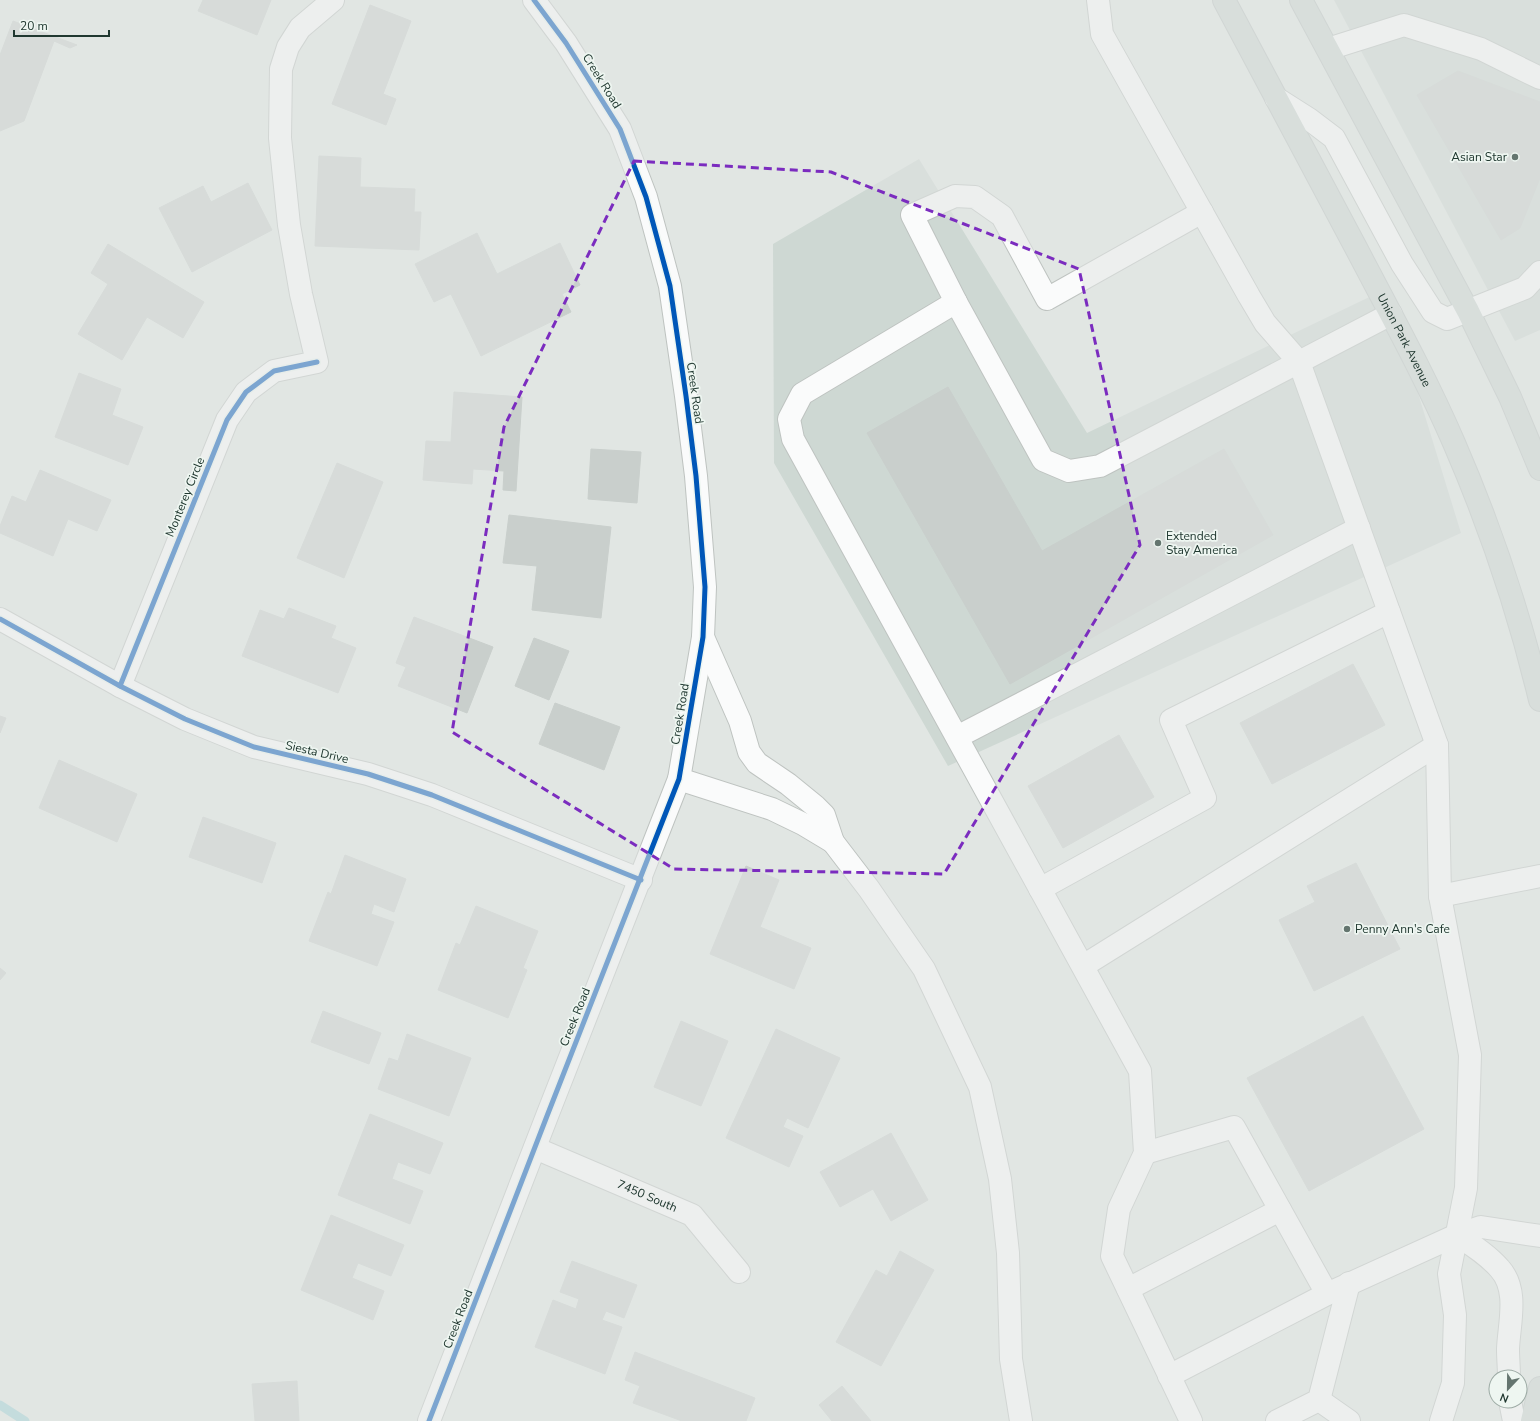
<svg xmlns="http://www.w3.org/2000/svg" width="1540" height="1421" font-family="'Nunito Sans',sans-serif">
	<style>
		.built { fill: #ced8d3 }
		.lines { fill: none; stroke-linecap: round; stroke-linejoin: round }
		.stream { stroke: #a1d1d4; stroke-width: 9 }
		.building { fill: #c9cfcc; stroke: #c9cfcc }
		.minor-casing { stroke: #bec3c0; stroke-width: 24 }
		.major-casing { stroke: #bbc3c0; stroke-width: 24 }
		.minor { stroke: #fafbfb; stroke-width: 22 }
		.major { stroke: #ccd4d1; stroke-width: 22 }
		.cycleway-casing { stroke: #eef6f1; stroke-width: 8 }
		.cycleway { stroke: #0057b8; stroke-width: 5 }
		.marked { fill: none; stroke: #7b2cbf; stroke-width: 3; stroke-dasharray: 8 5; stroke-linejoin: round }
		.poi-dot { fill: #64756f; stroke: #eef6f1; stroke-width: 1.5 }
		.labels { text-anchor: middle; stroke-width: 3.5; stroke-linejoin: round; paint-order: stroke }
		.street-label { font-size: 12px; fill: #203830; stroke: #eef6f1 }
		.poi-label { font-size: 12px; fill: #203830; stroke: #eef6f1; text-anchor: start }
	</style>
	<rect width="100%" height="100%" fill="#e1e6e3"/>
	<g class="built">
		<path d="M1334,0H1540V330L1515,341Z"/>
		<path d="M919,159L1087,433L1386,289L1461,533L948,766L774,463L773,244Z"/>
	</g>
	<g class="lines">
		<path class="stream" d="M0,1405L25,1421"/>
	</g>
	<g class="building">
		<path d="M203,0H271L257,35L198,11Z"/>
		<path d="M370,5L411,21L383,94L396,99L386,125L332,104Z"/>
		<path d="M13,21L77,45L70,48L54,41L24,121L0,131V55Z"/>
		<path d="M1458,71L1540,102V178L1520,228L1501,240L1417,95Z"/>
		<path d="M319,156L361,158L360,187L415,189L414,212H421L419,250L315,246Z"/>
		<path d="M248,183L272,230L192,272L159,208L203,186L211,202Z"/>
		<path d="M477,233L497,274L560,243L580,285L562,294L571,312L481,356L451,294L434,302L415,264Z"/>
		<path d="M108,244L204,302L183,338L147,317L122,360L78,334L108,284L91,273Z"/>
		<path d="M79,373L121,389L112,415L143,427L128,465L55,437Z"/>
		<path d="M948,387L1042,551L1224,449L1273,535L1010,684L867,433Z"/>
		<path d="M454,392L522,397L516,491L503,490L504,471L473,469L472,484L423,480L426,441L451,442Z"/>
		<path d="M591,449L641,452L637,503L588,499Z"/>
		<path d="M337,463L383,482L344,578L297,558Z"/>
		<path d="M40,470L111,500L97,531L68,519L53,556L0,533V526L12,496L26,502Z"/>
		<path d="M509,515L611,527L601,618L532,610L537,566L503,563Z"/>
		<path d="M289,608L336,626L331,638L356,648L338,693L242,656L260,610L284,619Z"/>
		<path d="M414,617L493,647L467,713L398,686L406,667L396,663Z"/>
		<path d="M534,638L569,651L549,700L515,686Z"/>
		<path d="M1353,664L1385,725L1272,784L1240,723Z"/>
		<path d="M555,703L620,727L604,770L539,744Z"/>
		<path d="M0,716L6,718L0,733Z"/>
		<path d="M1119,735L1154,797L1063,848L1028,786Z"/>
		<path d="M59,760L137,794L117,842L39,808Z"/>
		<path d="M203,817L276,843L262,883L189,857Z"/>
		<path d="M345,855L406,879L394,912L374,904L371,914L394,922L377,966L309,941L328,892L331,894Z"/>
		<path d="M1356,863L1400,949L1314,991L1279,920L1315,902L1307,886Z"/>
		<path d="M746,866L779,880L760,927L811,948L794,989L710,954Z"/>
		<path d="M476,906L538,931L523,968L527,970L508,1018L438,990L456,943L460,945Z"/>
		<path d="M0,968L6,973L0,980Z"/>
		<path d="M323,1011L381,1033L369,1064L311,1042Z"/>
		<path d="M1363,1016L1424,1129L1309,1191L1247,1078Z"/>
		<path d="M681,1021L728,1041L701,1106L654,1087Z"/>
		<path d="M776,1029L840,1058L808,1128L787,1118L783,1127L803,1136L789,1167L726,1138Z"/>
		<path d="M407,1034L471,1058L449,1116L378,1089L389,1058L398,1061Z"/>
		<path d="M370,1114L443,1143L430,1174L398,1162L392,1179L423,1191L410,1224L338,1195Z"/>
		<path d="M891,1133L928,1200L891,1221L873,1189L840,1207L820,1172Z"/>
		<path d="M331,1215L404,1245L391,1276L358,1263L352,1278L384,1291L373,1320L301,1290Z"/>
		<path d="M900,1251L934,1270L881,1366L836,1342L876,1270L887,1276Z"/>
		<path d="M572,1261L637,1285L624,1318L606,1311L602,1320L622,1327L605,1374L535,1347L553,1300L576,1309L579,1299L560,1292Z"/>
		<path d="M635,1352L755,1398L746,1421H682L633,1403L640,1386L625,1380Z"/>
		<path d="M297,1381L299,1421H255L252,1384Z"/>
		<path d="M842,1386L871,1421H832L819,1405Z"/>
	</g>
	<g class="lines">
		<g class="minor-casing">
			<g id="minor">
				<path d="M1098,0L1102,34L1249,296L1265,323L1299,362L1437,745L1440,896L1470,1055L1466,1188L1449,1274L1455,1315L1453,1383L1441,1421"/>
				<path d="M1328,49L1404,25L1481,49L1540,78"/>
				<path d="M1276,98L1309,119L1334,138L1402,264L1433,312L1447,319L1525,288L1540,272"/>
				<path d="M956,302L912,215L955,196L975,197L1002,216L1047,299L1202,212"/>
				<path d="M0,619L120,686L185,719L254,747L368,774L432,795L641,880"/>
				<path d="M703,637L740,721L749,752L757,763L788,784L815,806L824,815L833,842L869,889L924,969L980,1087L1000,1179L1008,1253L1011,1359L1021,1421"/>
				<path d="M120,686L227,420L246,392L274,371L317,362L301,294L289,225L280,138L281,69L288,47L300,28L333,0"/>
				<path d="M957,737L1359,528"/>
				<path d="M679,779L772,809L803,824L833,842"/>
				<path d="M1040,889L1205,798L1171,720L1389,612"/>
				<path d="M1440,896L1540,876"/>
				<path d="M1083,966L1437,745"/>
				<path id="s1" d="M535,1148L692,1215L739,1272"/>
				<path d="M1145,1153L1234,1127L1327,1294"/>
				<path d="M1457,1235C1472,1245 1488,1255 1500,1269C1519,1290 1509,1324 1508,1349C1508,1358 1509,1368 1509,1377"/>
				<path d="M1128,1289L1280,1210"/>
				<path d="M1169,1376L1327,1294L1457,1235L1481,1227L1540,1236"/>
				<path d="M1319,1400L1349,1421"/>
				<path d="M1510,1401L1514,1421"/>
				<path d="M429,1421L547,1116L679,779L703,637L705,587L696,476L686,396L670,286L646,197L620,129L566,43L534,0"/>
				<path d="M1191,1421L1112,1256L1119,1209L1145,1153L1140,1071L793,439L789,419L802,394L956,302L1043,460L1069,471L1100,466L1391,314"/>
				<path d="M1277,1421L1319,1400L1349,1283"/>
			</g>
		</g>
		<g class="major-casing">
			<g id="major">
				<path id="s2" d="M1224,0C1267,82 1311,164 1355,246C1389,311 1425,376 1454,443C1490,526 1519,612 1540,700"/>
				<path d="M1301,0L1468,311L1510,397L1540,469"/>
				<path d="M1532,1421L1540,1388"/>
			</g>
		</g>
		<use href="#minor" class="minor"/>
		<use href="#major" class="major"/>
		<g class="cycleway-casing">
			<g id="cycleway">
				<path d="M0,619L120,686L185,719L254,747L368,774L432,795L641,880"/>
				<path d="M120,686L227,420L246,392L274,371L317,362"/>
				<path d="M429,1421L547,1116L679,779L703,637L705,587L696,476L686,396L670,286L646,197L620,129L566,43L534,0"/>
			</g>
		</g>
		<use href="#cycleway" class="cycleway"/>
	</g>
	<path d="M0 0H1540V1421H0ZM634,161L831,172L1079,269L1140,545L944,874L674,869L452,732L504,427Z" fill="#e1e6e3" fill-opacity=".55" fill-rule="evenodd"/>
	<path class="marked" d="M634,161L831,172L1079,269L1140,545L944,874L674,869L452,732L504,427Z"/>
	<g class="poi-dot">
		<circle cx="1515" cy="157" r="4"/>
		<circle cx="1158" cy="543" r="4"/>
		<circle cx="1347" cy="929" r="4"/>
	</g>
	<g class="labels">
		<g class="street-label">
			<text transform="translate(602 81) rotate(58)" y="4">Creek Road</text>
			<text dy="4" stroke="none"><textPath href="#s2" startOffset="385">Union Park Avenue</textPath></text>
			<text transform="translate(695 393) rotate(82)" y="4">Creek Road</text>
			<text transform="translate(185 497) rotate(-68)" y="4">Monterey Circle</text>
			<text transform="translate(680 714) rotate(-81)" y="4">Creek Road</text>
			<text transform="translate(317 752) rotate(13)" y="4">Siesta Drive</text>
			<text transform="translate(575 1017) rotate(-68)" y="4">Creek Road</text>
			<text dy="4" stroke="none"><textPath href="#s1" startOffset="122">7450 South</textPath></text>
			<text transform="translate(458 1319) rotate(-69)" y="4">Creek Road</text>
		</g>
		<g class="poi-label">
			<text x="1507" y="161" text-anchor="end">Asian Star</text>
			<text x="1166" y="540">Extended<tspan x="1166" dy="14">Stay America</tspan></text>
			<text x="1355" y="933">Penny Ann's Cafe</text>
		</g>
	</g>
	<g transform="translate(1508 1389) rotate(202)"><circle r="19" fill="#eef6f1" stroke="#9caaa4"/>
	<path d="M0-3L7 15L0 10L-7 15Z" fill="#64756f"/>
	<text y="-6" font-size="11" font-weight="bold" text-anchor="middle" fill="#203830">N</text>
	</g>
	<path d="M14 30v6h95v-6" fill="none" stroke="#203830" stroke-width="2"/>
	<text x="20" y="30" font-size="12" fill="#203830" stroke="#eef6f1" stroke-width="3" paint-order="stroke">20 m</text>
</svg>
